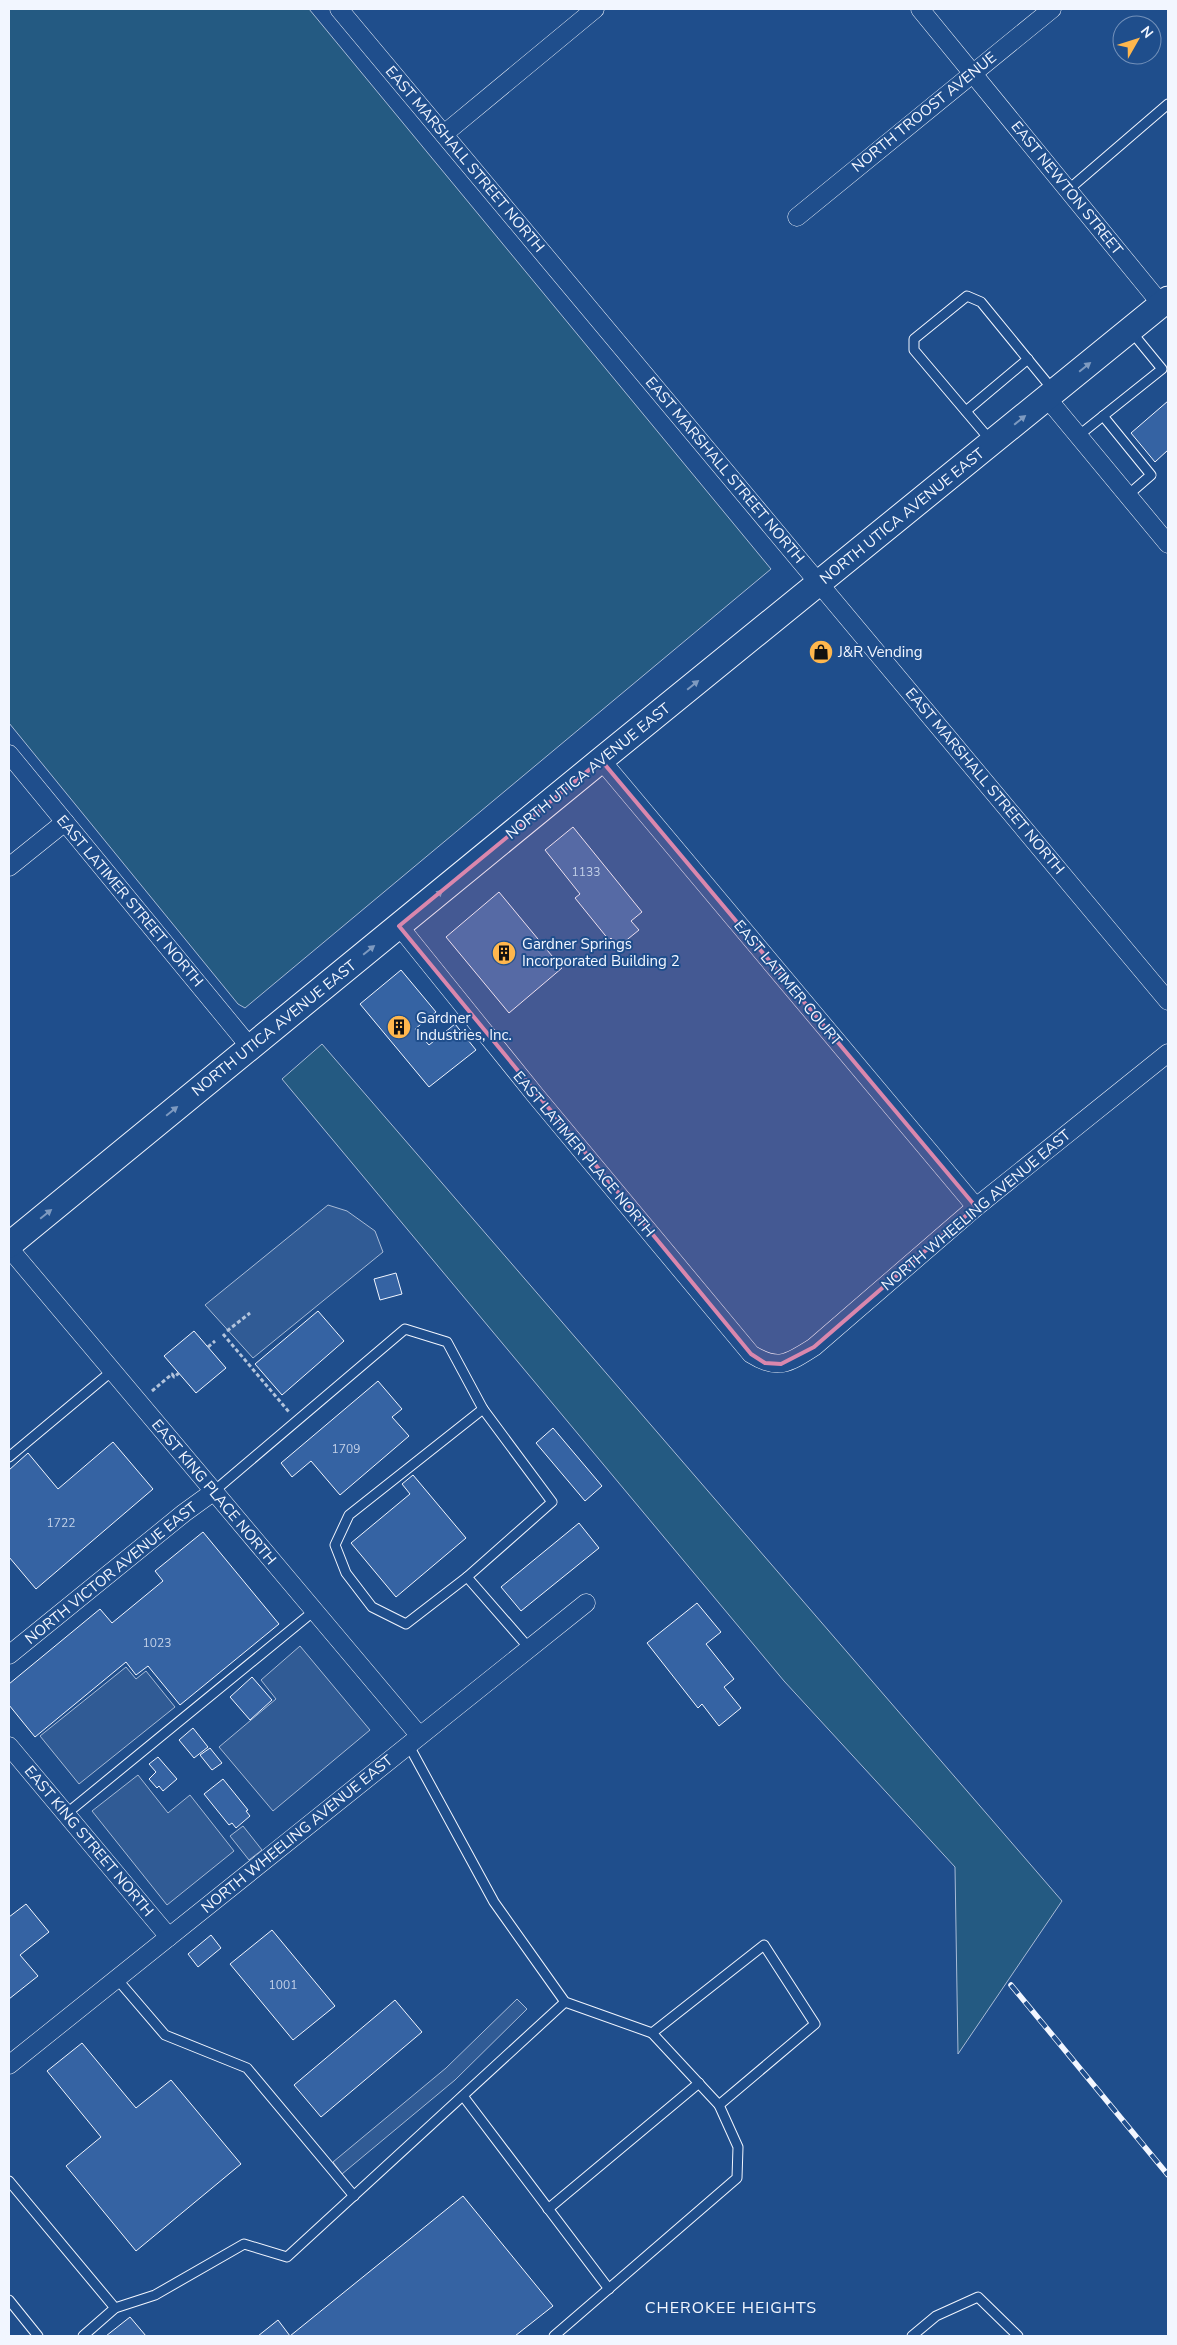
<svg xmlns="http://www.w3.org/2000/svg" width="1177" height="2345" font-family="'Nunito Sans',sans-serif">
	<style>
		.green { fill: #245a82; stroke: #a8bbd7 }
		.parking { fill: #305b95; stroke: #a8bbd7 }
		.building { fill: #3563a3; stroke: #f2f6ff }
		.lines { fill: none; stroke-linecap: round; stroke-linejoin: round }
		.lane-casing { stroke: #f2f6ff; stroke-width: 11 }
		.street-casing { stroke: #f2f6ff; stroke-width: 19 }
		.secondary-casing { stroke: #f2f6ff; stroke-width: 27 }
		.path { stroke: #b3c4dc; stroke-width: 3; stroke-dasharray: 4 2.5; stroke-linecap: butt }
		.lane { stroke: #1f4e8c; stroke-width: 9 }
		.street { stroke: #1f4e8c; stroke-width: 18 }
		.secondary { stroke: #1f4e8c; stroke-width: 25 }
		.rail-casing { stroke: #f2f6ff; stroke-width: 5.5 }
		.rail { stroke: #1f4e8c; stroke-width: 4; stroke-dasharray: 11; stroke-linecap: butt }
		.oneway { fill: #7e9ac0 }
		.marked { fill: #da87ad; fill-opacity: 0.2; stroke: #da87ad; stroke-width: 4; stroke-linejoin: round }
		.labels { text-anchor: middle; stroke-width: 4; stroke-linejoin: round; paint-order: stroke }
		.number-label { font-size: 12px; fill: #c3d1e8 }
		.street-label { font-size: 15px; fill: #f2f6ff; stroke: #1f4e8c }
		.poi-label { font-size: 15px; fill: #f2f6ff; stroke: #1f4e8c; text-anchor: start }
		.neighbourhood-label { font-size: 16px; letter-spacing: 1px; fill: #f2f6ff; stroke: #1f4e8c }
	</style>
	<rect width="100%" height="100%" fill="#1f4e8c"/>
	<g class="green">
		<path d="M9,9H309L771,569L245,1008L238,1004L9,723Z"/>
		<path d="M322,1044L1062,1901L958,2054L955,1867L784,1681L282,1079Z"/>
	</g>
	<g class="parking">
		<path d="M328,1205L347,1211L375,1231L383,1252L253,1358L205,1305Z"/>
		<path d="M300,1646L370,1730L273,1811L219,1747L276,1699L261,1680Z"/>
		<path d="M126,1667L136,1679L146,1671L175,1707L79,1784L40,1736Z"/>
		<path d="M138,1775L168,1813L190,1795L234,1851L167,1905L92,1811Z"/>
		<path d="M243,1826L262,1850L249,1860L230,1836Z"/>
		<path d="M517,1999L527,2009L455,2080L342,2174L333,2162L446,2068Z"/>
	</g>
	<g class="building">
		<path d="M1168,401V450L1155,462L1131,433Z"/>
		<path d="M573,827L642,912L631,921L639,930L618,947L611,938L609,940L575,898L580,894L545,850Z"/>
		<path d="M499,892L562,968L509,1013L446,937Z"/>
		<path d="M401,970L436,1012L415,1029L429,1045L455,1024L476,1050L429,1087L360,1004Z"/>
		<path d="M396,1273L402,1294L380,1300L374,1279Z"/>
		<path d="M318,1311L344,1341L282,1395L255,1364Z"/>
		<path d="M194,1331L226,1368L196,1393L164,1356Z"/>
		<path d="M378,1381L402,1409L392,1417L409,1436L340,1495L311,1461L292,1477L281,1463Z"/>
		<path d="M553,1428L602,1486L585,1501L536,1443Z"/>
		<path d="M113,1442L153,1489L36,1589L9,1557V1470L28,1453L58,1489Z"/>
		<path d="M413,1475L466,1538L396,1597L351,1543L410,1494L402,1484Z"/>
		<path d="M579,1523L599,1548L521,1611L501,1587Z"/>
		<path d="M203,1532L279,1624L180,1705L148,1666L136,1675L126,1662L35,1737L9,1705V1684L100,1609L112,1623L163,1581L155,1571Z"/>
		<path d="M697,1603L721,1632L706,1644L734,1679L724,1687L741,1708L719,1726L702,1704L698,1708L647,1643Z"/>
		<path d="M252,1677L272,1700L250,1720L230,1697Z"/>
		<path d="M193,1728L208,1747L194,1758L179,1740Z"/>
		<path d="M210,1748L222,1763L212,1770L200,1755Z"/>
		<path d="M158,1757L177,1779L163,1791L159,1786L157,1788L149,1779L156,1772L149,1764Z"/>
		<path d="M223,1779L248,1810L246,1811L250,1816L236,1828L232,1823L229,1825L204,1794Z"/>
		<path d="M26,1904L49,1932L20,1955L38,1976L9,1999V1917Z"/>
		<path d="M272,1930L335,2006L293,2040L230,1964Z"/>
		<path d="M211,1935L221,1948L198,1967L188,1954Z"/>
		<path d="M395,2000L422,2032L321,2117L294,2085Z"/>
		<path d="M82,2043L136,2108L171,2080L241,2164L136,2251L66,2166L101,2137L47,2071Z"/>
		<path d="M463,2196L553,2306L515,2336H258L278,2320L290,2336Z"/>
		<path d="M130,2317L146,2336H106Z"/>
	</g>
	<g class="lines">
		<g class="lane-casing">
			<g id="lane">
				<path d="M1068,190L1168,104"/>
				<path d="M966,411L1028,359"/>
				<path d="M1103,416L1151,475L1128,495"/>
				<path d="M1078,436L1162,369L1130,330"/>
				<path d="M991,441L914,350V339L967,296L981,302L1053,390"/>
				<path d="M9,1457L112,1371"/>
				<path d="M213,1492L405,1329L447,1342L483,1409L552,1502L467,1577L529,1648"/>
				<path d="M467,1577L406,1624L372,1607L346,1573L335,1545L349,1515L483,1409"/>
				<path d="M408,1744L494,1902L565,2002L652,2033L719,2105L738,2147L737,2178L554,2336"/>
				<path d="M66,1814L314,1611"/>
				<path d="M117,1979L165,2035L247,2068L354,2196"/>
				<path d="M652,2033L764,1945L815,2024L719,2105"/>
				<path d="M463,2096L609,2289"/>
				<path d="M9,2181L115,2308"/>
				<path d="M548,2209L699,2083"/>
				<path d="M9,2300L38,2336"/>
				<path d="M83,2336L115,2308L155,2295L244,2244L287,2257L565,2002"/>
				<path d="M912,2336L936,2316L978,2297L1018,2336"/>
			</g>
		</g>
		<g class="street-casing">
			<g id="street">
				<path d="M339,9L1168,1001"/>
				<path d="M920,9L1162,305"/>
				<path d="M444,134L595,9"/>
				<path d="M797,217L1052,9"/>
				<path d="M1047,398L1168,544"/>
				<path d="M9,754L250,1047"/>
				<path d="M601,760L976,1207"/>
				<path d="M9,867L65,822"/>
				<path d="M399,926L536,1096L751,1354C778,1371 789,1363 814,1347L976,1207L1168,1053"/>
				<path d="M9,1248L419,1735"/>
				<path d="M9,1655L184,1513L213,1492"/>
				<path d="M9,1746L169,1937"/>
				<path d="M9,2065L586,1603"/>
			</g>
		</g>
		<g class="secondary-casing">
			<path id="secondary" d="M9,1245L601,760L1168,299"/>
		</g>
		<g class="path">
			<path d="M227,1331L250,1313"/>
			<path d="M223,1334L289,1412"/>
			<path d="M208,1347L215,1341"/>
			<path d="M152,1391L172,1374L174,1377L179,1373"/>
		</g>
		<use href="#lane" class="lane"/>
		<use href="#street" class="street"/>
		<use href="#secondary" class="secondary"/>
		<g class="rail-casing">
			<path id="rail" d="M1011,1985L1168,2175"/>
		</g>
		<use href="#rail" class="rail"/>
	</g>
	<defs><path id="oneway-solid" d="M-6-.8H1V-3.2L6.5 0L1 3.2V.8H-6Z" transform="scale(1.25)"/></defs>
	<g class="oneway">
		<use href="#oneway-solid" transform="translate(1085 367) rotate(-39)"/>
		<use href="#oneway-solid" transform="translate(1020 420) rotate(-39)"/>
		<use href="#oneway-solid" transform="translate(693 685) rotate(-39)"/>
		<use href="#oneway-solid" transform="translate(437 895) rotate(-40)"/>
		<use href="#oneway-solid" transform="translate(369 950) rotate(-39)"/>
		<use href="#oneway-solid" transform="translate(172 1111) rotate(-39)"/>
		<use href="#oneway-solid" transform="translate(46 1214) rotate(-39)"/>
	</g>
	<path class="marked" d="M601,760L976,1207L814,1347L781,1364L765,1363L751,1354L399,926Z"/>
	<defs>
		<g id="shop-disc" transform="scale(1.25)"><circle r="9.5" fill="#ffb74d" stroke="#1f4e8c"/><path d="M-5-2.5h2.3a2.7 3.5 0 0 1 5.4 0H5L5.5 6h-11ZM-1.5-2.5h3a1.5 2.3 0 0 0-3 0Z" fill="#111"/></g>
		<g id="building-disc" transform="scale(1.25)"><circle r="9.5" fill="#ffb74d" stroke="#1f4e8c"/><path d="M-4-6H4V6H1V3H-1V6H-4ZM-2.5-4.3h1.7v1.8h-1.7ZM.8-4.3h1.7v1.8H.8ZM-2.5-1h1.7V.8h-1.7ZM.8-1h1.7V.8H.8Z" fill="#111"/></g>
	</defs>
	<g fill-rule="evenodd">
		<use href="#shop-disc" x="821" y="652"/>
		<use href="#building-disc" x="504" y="953"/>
		<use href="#building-disc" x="399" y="1027"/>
	</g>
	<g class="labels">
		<g class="number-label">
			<text x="586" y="876">1133</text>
			<text x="346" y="1453">1709</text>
			<text x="61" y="1527">1722</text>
			<text x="157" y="1647">1023</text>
			<text x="283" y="1989">1001</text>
		</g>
		<g class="street-label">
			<text transform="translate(924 112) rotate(-39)" y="5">NORTH TROOST AVENUE</text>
			<text transform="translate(465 159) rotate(50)" y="5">EAST MARSHALL STREET NORTH</text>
			<text transform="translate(1067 188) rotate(51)" y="5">EAST NEWTON STREET</text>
			<text transform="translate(725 470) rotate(50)" y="5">EAST MARSHALL STREET NORTH</text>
			<text transform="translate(902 516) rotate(-39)" y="5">NORTH UTICA AVENUE EAST</text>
			<text transform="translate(588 771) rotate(-39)" y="5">NORTH UTICA AVENUE EAST</text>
			<text transform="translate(985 781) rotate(50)" y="5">EAST MARSHALL STREET NORTH</text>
			<text transform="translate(130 901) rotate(50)" y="5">EAST LATIMER STREET NORTH</text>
			<text transform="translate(788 983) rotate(50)" y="5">EAST LATIMER COURT</text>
			<text transform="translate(274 1028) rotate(-39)" y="5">NORTH UTICA AVENUE EAST</text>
			<text transform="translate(584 1154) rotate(50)" y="5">EAST LATIMER PLACE NORTH</text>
			<text transform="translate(976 1210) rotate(-40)" y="5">NORTH WHEELING AVENUE EAST</text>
			<text transform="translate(214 1492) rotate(50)" y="5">EAST KING PLACE NORTH</text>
			<text transform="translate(111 1573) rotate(-39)" y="5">NORTH VICTOR AVENUE EAST</text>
			<text transform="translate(297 1834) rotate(-39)" y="5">NORTH WHEELING AVENUE EAST</text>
			<text transform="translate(89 1841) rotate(50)" y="5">EAST KING STREET NORTH</text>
		</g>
		<g class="poi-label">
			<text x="838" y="657">J&amp;R Vending</text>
			<text x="522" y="949">Gardner Springs<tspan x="522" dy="17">Incorporated Building 2</tspan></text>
			<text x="416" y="1023">Gardner<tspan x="416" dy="17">Industries, Inc.</tspan></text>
		</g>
		<g class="neighbourhood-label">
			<text x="731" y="2313">CHEROKEE HEIGHTS</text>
		</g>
	</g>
	<rect width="1177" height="2345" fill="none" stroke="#f2f6ff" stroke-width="20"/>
	<g transform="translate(1137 40) rotate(51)"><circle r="24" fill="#1f4e8c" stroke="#7391ba"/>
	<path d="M0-4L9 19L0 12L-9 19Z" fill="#ffb74d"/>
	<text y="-8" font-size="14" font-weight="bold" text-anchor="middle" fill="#f2f6ff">N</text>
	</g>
</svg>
